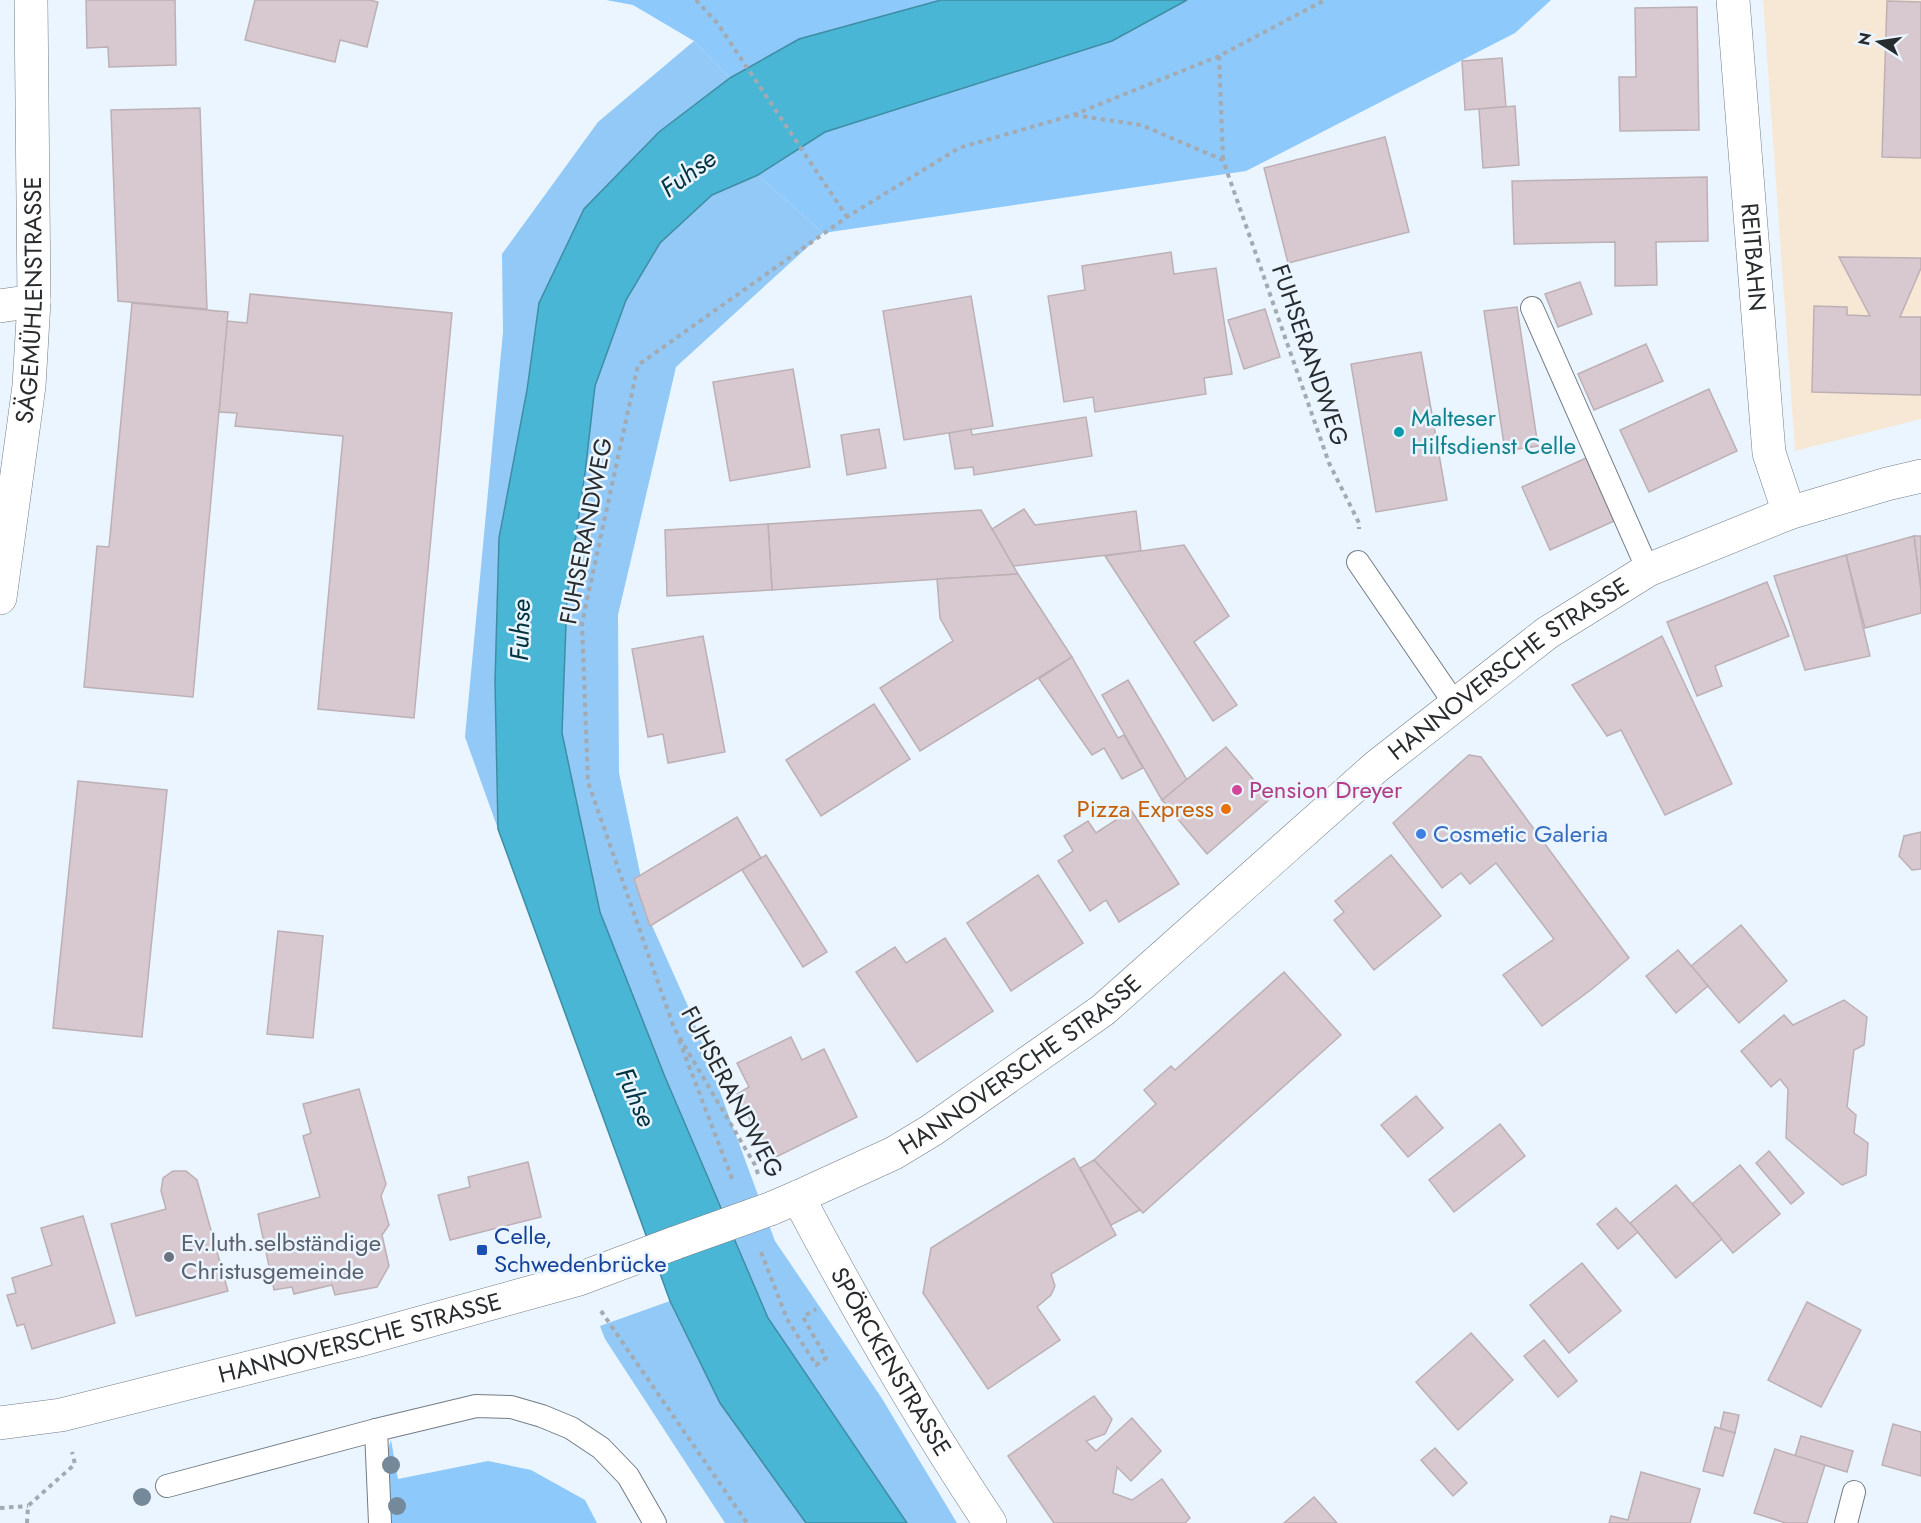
<svg xmlns="http://www.w3.org/2000/svg" width="1921" height="1523" font-family="Jost,sans-serif">
	<style>
		.commercial { fill: #f7e7d5 }
		.green { fill: #8dc9fb }
		.forest { fill: #92c9f6 }
		.water { fill: #49b6d5; stroke: #3f8da3; stroke-width: 1.5 }
		.building { fill: #d7c9cf; stroke: #bdb0b5; stroke-width: 1.5 }
		.lines { fill: none; stroke-linecap: round; stroke-linejoin: round }
		.service-casing { stroke: #737c84; stroke-width: 24 }
		.minor-casing { stroke: #737c84; stroke-width: 34 }
		.tertiary-casing { stroke: #737c84; stroke-width: 34 }
		.primary-casing { stroke: #737c84; stroke-width: 34 }
		.path { stroke: #a3aab2; stroke-width: 4; stroke-dasharray: 4.5 4.5; stroke-linecap: butt }
		.service { stroke: #fff; stroke-width: 22 }
		.minor { stroke: #fff; stroke-width: 33 }
		.tertiary { stroke: #fff; stroke-width: 33 }
		.primary { stroke: #fff; stroke-width: 33 }
		.primary-bridge-casing { stroke: #737c84; stroke-width: 34; stroke-linecap: butt }
		.primary-bridge { stroke: #fff; stroke-width: 33 }
		.tree { fill: #74899a }
		.culture-dot { fill: #0f9aa8; stroke: #ebf5ff; stroke-width: 2 }
		.hotel-dot { fill: #d1479c; stroke: #ebf5ff; stroke-width: 2 }
		.food-dot { fill: #e8710a; stroke: #ebf5ff; stroke-width: 2 }
		.shop-dot { fill: #3f7fe0; stroke: #ebf5ff; stroke-width: 2 }
		.transit-dot { fill: #1a4fb4; stroke: #ebf5ff; stroke-width: 2 }
		.worship-dot { fill: #6b7280; stroke: #ebf5ff; stroke-width: 2 }
		.labels { text-anchor: middle; stroke-width: 5; stroke-linejoin: round; paint-order: stroke }
		.street-label { font-size: 24px; fill: #282c2f; stroke: #ebf5ff }
		.culture-label { font-size: 24px; fill: #0d838f; stroke: #ebf5ff; text-anchor: start }
		.hotel-label { font-size: 24px; fill: #b23c85; stroke: #ebf5ff; text-anchor: start }
		.food-label { font-size: 24px; fill: #c56008; stroke: #ebf5ff; text-anchor: end }
		.shop-label { font-size: 24px; fill: #366cbe; stroke: #ebf5ff; text-anchor: start }
		.transit-label { font-size: 24px; fill: #164399; stroke: #ebf5ff; text-anchor: start }
		.worship-label { font-size: 24px; fill: #5b616d; stroke: #ebf5ff; text-anchor: start }
		.water-label { font-size: 26px; font-style: italic; fill: #003441; stroke: #ebf5ff }
	</style>
	<rect width="100%" height="100%" fill="#ebf5ff"/>
	<path class="commercial" d="M1763,0H1921V419L1795,451Z"/>
	<g class="green">
		<path d="M606,0H941L799,39L730,78L694,41L633,5Z"/>
		<path d="M1187,0H1551L1515,33L1246,171L823,233L758,175L825,132L1112,41Z"/>
		<path d="M391,1440L398,1479L488,1461L531,1470L585,1500L597,1523H388L383,1464Z"/>
	</g>
	<g class="forest">
		<path d="M694,41L730,78L659,133L584,209L539,303L527,390L499,538L495,682L498,829L465,737L503,332L502,254L598,122Z"/>
		<path d="M758,175L823,233L676,367L618,615L619,773L650,921L691,1013L775,1241L881,1397L957,1523H907L768,1318L665,1077L600,912L562,733L567,596L585,473L595,386L626,300L660,243L712,195Z"/>
		<path d="M670,1301L720,1403L806,1523H725L605,1339L600,1326Z"/>
	</g>
	<path class="water" d="M941,0H1187L1112,41L825,132L758,175L712,195L660,243L626,300L595,386L585,473L567,596L562,733L600,912L665,1077L768,1318L907,1523H806L720,1403L670,1301L498,829L495,682L499,538L527,390L539,303L584,209L659,132L730,78L799,39Z"/>
	<g class="building">
		<path d="M86,0H175L176,65L109,67L108,47L87,48Z"/>
		<path d="M255,0H370L378,2L367,47L340,40L335,62L245,40Z"/>
		<path d="M1887,1L1921,2V158L1882,157Z"/>
		<path d="M1697,7L1699,130L1620,131L1619,77H1636L1635,8Z"/>
		<path d="M1502,58L1506,107L1465,110L1462,61Z"/>
		<path d="M1515,106L1519,165L1483,168L1479,109Z"/>
		<path d="M200,108L207,309L118,301L111,110Z"/>
		<path d="M1385,137L1409,232L1288,263L1264,168Z"/>
		<path d="M1707,177L1708,241L1656,242L1657,285L1615,286V242L1514,244L1512,181Z"/>
		<path d="M1171,252L1174,274L1216,268L1232,374L1204,378L1206,394L1095,412L1093,397L1064,402L1048,296L1085,290L1082,266Z"/>
		<path d="M1839,257L1921,258V268L1900,317H1921V395L1812,392L1814,306L1847,307V315L1870,316Z"/>
		<path d="M1580,282L1592,314L1558,327L1545,294Z"/>
		<path d="M250,294L452,313L414,718L318,709L343,436L235,426L237,413L219,412L227,321L247,323Z"/>
		<path d="M971,296L993,426L904,440L883,311Z"/>
		<path d="M132,303L228,312L193,697L84,687L97,546L109,547Z"/>
		<path d="M1517,307L1538,446L1505,451L1484,311Z"/>
		<path d="M1265,309L1280,357L1244,369L1228,320Z"/>
		<path d="M1646,344L1663,381L1594,410L1578,374Z"/>
		<path d="M1421,352L1447,500L1376,512L1351,364Z"/>
		<path d="M793,369L810,467L730,481L713,382Z"/>
		<path d="M1709,389L1737,451L1649,492L1620,430Z"/>
		<path d="M1086,417L1092,456L974,475L973,467L955,469L949,433L971,429L972,435Z"/>
		<path d="M879,429L886,468L847,475L841,435Z"/>
		<path d="M1586,458L1614,521L1550,550L1522,487Z"/>
		<path d="M1024,509L1035,525L1136,511L1141,551L1013,566L992,529Z"/>
		<path d="M981,510L1018,574L772,590L768,524Z"/>
		<path d="M768,524L772,590L667,596L665,530Z"/>
		<path d="M1914,536H1921V591Z"/>
		<path d="M1914,536L1921,591V613L1865,628L1846,555Z"/>
		<path d="M1184,545L1229,616L1194,642L1237,705L1213,721L1105,556Z"/>
		<path d="M1846,555L1870,656L1805,670L1774,576Z"/>
		<path d="M1018,574L1072,657L920,751L880,688L953,641L940,618L937,579Z"/>
		<path d="M1767,582L1789,636L1715,666L1722,686L1697,696L1667,622Z"/>
		<path d="M703,636L725,752L668,763L663,734L648,737L632,649Z"/>
		<path d="M1662,636L1732,784L1665,815L1621,730L1607,736L1572,685Z"/>
		<path d="M1072,657L1118,738L1124,735L1143,768L1122,779L1104,748L1092,755L1039,679Z"/>
		<path d="M1128,680L1187,780L1162,800L1102,695Z"/>
		<path d="M874,704L910,759L821,816L786,760Z"/>
		<path d="M1226,747L1270,799L1207,854L1162,800Z"/>
		<path d="M1469,755L1481,757L1629,958L1592,989L1542,1026L1503,975L1554,939L1496,863L1470,884L1461,873L1442,888L1393,823Z"/>
		<path d="M78,781L167,790L142,1037L53,1028Z"/>
		<path d="M1131,810L1179,884L1119,922L1106,900L1090,911L1058,861L1073,851L1064,836L1088,821L1096,833Z"/>
		<path d="M737,817L761,858L650,926L634,879Z"/>
		<path d="M1921,832V869L1912,870L1899,856L1904,836Z"/>
		<path d="M766,855L827,952L803,967L742,870Z"/>
		<path d="M1391,855L1441,916L1374,970L1334,920L1344,912L1335,901Z"/>
		<path d="M1038,875L1083,943L1011,991L967,923Z"/>
		<path d="M1741,925L1787,981L1739,1023L1691,966Z"/>
		<path d="M278,931L323,936L313,1038L267,1034Z"/>
		<path d="M945,938L993,1011L917,1062L856,972L895,947L906,963Z"/>
		<path d="M1678,950L1708,986L1676,1013L1646,976Z"/>
		<path d="M1284,972L1341,1035L1143,1213L1094,1160L1156,1104L1144,1090L1171,1066L1175,1070Z"/>
		<path d="M1844,1000L1867,1017L1864,1045L1854,1050L1847,1107L1856,1115L1854,1133L1868,1143L1866,1175L1842,1185L1786,1138L1788,1089L1780,1079L1771,1087L1741,1051L1784,1015L1793,1025Z"/>
		<path d="M791,1037L802,1060L824,1049L857,1117L770,1160L737,1094L749,1087L737,1063Z"/>
		<path d="M359,1089L386,1184L381,1196L389,1225L382,1235L389,1266L377,1287L335,1295L332,1285L294,1294L292,1287L274,1290L258,1214L320,1197L303,1136L311,1133L303,1104Z"/>
		<path d="M1416,1096L1443,1128L1408,1157L1381,1125Z"/>
		<path d="M1500,1124L1525,1156L1454,1212L1429,1180Z"/>
		<path d="M1769,1151L1804,1193L1791,1204L1756,1163Z"/>
		<path d="M1074,1158L1116,1235L1051,1274L1055,1286L1051,1295L1037,1307L1060,1340L988,1389L923,1293L931,1248Z"/>
		<path d="M1094,1160L1140,1210L1111,1225L1080,1168Z"/>
		<path d="M528,1162L541,1217L450,1240L438,1195L470,1187L468,1177Z"/>
		<path d="M1740,1165L1780,1214L1733,1253L1692,1204Z"/>
		<path d="M173,1171H186L197,1180L228,1291L136,1316L111,1224L166,1209L161,1191L163,1178Z"/>
		<path d="M1676,1185L1722,1239L1676,1278L1630,1223Z"/>
		<path d="M1616,1208L1638,1232L1618,1249L1597,1224Z"/>
		<path d="M83,1216L115,1323L32,1349L24,1324L17,1326L7,1295L16,1293L12,1278L52,1265L41,1228Z"/>
		<path d="M1582,1263L1621,1311L1569,1353L1530,1305Z"/>
		<path d="M1807,1302L1861,1330L1821,1407L1768,1380Z"/>
		<path d="M1471,1333L1513,1380L1458,1430L1416,1382Z"/>
		<path d="M1544,1340L1577,1381L1558,1397L1524,1356Z"/>
		<path d="M1094,1396L1112,1419L1105,1434L1086,1441L1096,1451L1132,1418L1161,1451L1131,1481L1117,1467L1113,1493L1132,1500L1162,1479L1190,1518L1185,1523H1054L1008,1456Z"/>
		<path d="M1724,1412L1739,1415L1735,1433L1720,1429Z"/>
		<path d="M1893,1424L1921,1432V1476L1882,1465Z"/>
		<path d="M1715,1427L1735,1433L1723,1476L1703,1471Z"/>
		<path d="M1801,1436L1853,1451L1847,1472L1795,1456Z"/>
		<path d="M1435,1448L1467,1483L1453,1496L1421,1460Z"/>
		<path d="M1775,1449L1825,1465L1807,1523H1786L1754,1513Z"/>
		<path d="M1641,1472L1700,1489L1690,1523H1609L1611,1516L1628,1520Z"/>
		<path d="M1314,1497L1337,1523H1284Z"/>
	</g>
	<g class="lines">
		<g class="service-casing">
			<g id="service">
				<path d="M1532,308L1648,570"/>
				<path d="M1358,562L1455,704"/>
				<path d="M376,1430L380,1523"/>
				<path d="M167,1486L376,1430L476,1406L511,1407L542,1416L571,1428L601,1448L628,1476L655,1523"/>
				<path d="M1846,1523L1854,1492"/>
			</g>
		</g>
		<g class="minor-casing">
			<g id="minor">
				<path id="s1" d="M1733,0L1769,453L1789,513"/>
				<path d="M0,306L34,301"/>
				<path id="s2" d="M798,1197C857,1309 920,1418 990,1523"/>
			</g>
		</g>
		<g class="tertiary-casing">
			<g id="tertiary">
				<path id="s3" d="M0,598L29,386L34,301L31,0"/>
			</g>
		</g>
		<g class="primary-casing">
			<g id="primary">
				<path id="s4" d="M770,1209L798,1197L894,1153L932,1130L1103,1010L1376,767L1547,633L1648,570L1789,513L1887,484L1921,476"/>
				<path id="s5" d="M0,1423L61,1415L359,1340L579,1279L675,1243"/>
			</g>
		</g>
		<g class="path">
			<path d="M696,0L718,24L847,217"/>
			<path d="M1219,56L1223,160"/>
			<path d="M1074,115L1141,125L1223,160L1329,463L1359,523V529"/>
			<path d="M679,1040L733,1181"/>
			<path d="M758,1174L755,1165L674,1028L588,782L582,623L638,365L847,217L959,148L1073,115L1219,56L1325,0"/>
			<path d="M761,1252L787,1319L816,1365L826,1358L803,1317L816,1309"/>
			<path d="M601,1311L747,1523"/>
			<path d="M0,1508L28,1506"/>
			<path d="M27,1523L28,1506L75,1464L72,1452"/>
		</g>
		<use href="#service" class="service"/>
		<use href="#minor" class="minor"/>
		<use href="#tertiary" class="tertiary"/>
		<use href="#primary" class="primary"/>
		<g class="primary-bridge-casing">
			<path id="primary-bridge" d="M675,1243L770,1209"/>
		</g>
		<use href="#primary-bridge" class="primary-bridge"/>
	</g>
	<g class="tree">
		<circle cx="391" cy="1465" r="9"/>
		<circle cx="142" cy="1497" r="9"/>
		<circle cx="397" cy="1506" r="9"/>
	</g>
	<circle class="culture-dot" cx="1399" cy="432" r="6"/>
	<circle class="hotel-dot" cx="1237" cy="790" r="6"/>
	<circle class="food-dot" cx="1226" cy="809" r="6"/>
	<circle class="shop-dot" cx="1421" cy="834" r="6"/>
	<rect class="transit-dot" x="476" y="1244" width="12" height="12" rx="3"/>
	<circle class="worship-dot" cx="169" cy="1257" r="6"/>
	<g class="labels">
		<g class="street-label">
			<text dy="8" stroke="none"><textPath href="#s1" startOffset="258">REITBAHN</textPath></text>
			<text dy="8" stroke="none"><textPath href="#s3" startOffset="300">SÄGEMÜHLENSTRASSE</textPath></text>
			<text transform="translate(1310 355) rotate(71)" y="8">FUHSERANDWEG</text>
			<text transform="translate(586 531) rotate(-79)" y="8">FUHSERANDWEG</text>
			<text dy="8" stroke="none"><textPath href="#s4" startOffset="920">HANNOVERSCHE STRASSE</textPath></text>
			<text dy="8" stroke="none"><textPath href="#s4" startOffset="290">HANNOVERSCHE STRASSE</textPath></text>
			<text transform="translate(732 1092) rotate(62)" y="8">FUHSERANDWEG</text>
			<text dy="8" stroke="none"><textPath href="#s5" startOffset="370">HANNOVERSCHE STRASSE</textPath></text>
			<text dy="8" stroke="none"><textPath href="#s2" startOffset="189">SPÖRCKENSTRASSE</textPath></text>
		</g>
		<g class="culture-label">
			<text x="1411" y="426">Malteser<tspan x="1411" dy="28">Hilfsdienst Celle</tspan></text>
		</g>
		<g class="hotel-label">
			<text x="1249" y="798">Pension Dreyer</text>
		</g>
		<g class="food-label">
			<text x="1214" y="817">Pizza Express</text>
		</g>
		<g class="shop-label">
			<text x="1433" y="842">Cosmetic Galeria</text>
		</g>
		<g class="transit-label">
			<text x="494" y="1244">Celle,<tspan x="494" dy="28">Schwedenbrücke</tspan></text>
		</g>
		<g class="worship-label">
			<text x="181" y="1251">Ev.luth.selbständige<tspan x="181" dy="28">Christusgemeinde</tspan></text>
		</g>
		<g class="water-label">
			<text transform="translate(688 173) rotate(-36)" y="9">Fuhse</text>
			<text transform="translate(520 630) rotate(-88)" y="9">Fuhse</text>
			<text transform="translate(636 1097) rotate(66)" y="9">Fuhse</text>
		</g>
	</g>
	<g transform="translate(1879 42) rotate(282)" stroke="#ebf5ff" stroke-width="4.5" paint-order="stroke">
	<path d="M0-4.5L10 22L0 15L-10 22Z" fill="#282c2f"/>
	<text y="-9" font-size="16" font-weight="bold" text-anchor="middle" fill="#282c2f">N</text>
	</g>
</svg>
